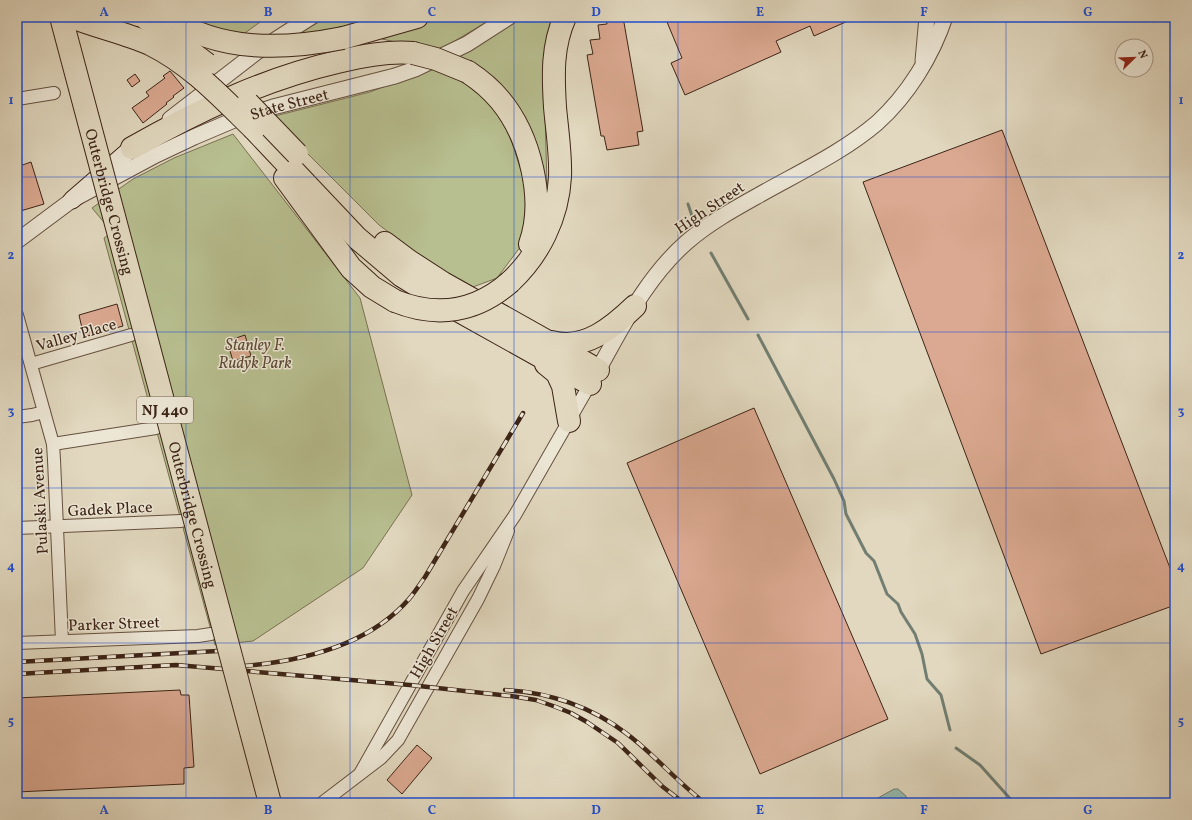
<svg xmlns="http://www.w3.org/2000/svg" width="1192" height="820" font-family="Vollkorn,serif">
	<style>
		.green { fill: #b7be8f; stroke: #7a7152 }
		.water { fill: #95baae; stroke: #727e71 }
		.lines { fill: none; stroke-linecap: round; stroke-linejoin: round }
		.stream { stroke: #727e71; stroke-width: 3 }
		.building { fill: #dba991; stroke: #3d2416 }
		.minor-casing { stroke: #665140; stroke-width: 14 }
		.tertiary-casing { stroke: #665140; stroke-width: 17 }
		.secondary-casing { stroke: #3d2416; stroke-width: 19 }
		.motorway-casing { stroke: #3d2416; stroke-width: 24 }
		.minor { stroke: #ece6d5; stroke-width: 12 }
		.tertiary { stroke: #ece6d5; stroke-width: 15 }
		.secondary { stroke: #ece6d5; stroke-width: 17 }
		.motorway { stroke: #e1d8bf; stroke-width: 22 }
		.rail-casing { stroke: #3d2416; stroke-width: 4.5 }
		.rail { stroke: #ece6d5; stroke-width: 3; stroke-dasharray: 9; stroke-linecap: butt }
		.motorway-bridge-casing { stroke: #3d2416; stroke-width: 24; stroke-linecap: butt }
		.motorway-bridge { stroke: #e1d8bf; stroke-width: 22 }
		.grid { fill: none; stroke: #1d4ed8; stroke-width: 1; stroke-opacity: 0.55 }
		.labels { text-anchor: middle; stroke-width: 3; stroke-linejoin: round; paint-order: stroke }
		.shield { fill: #ece6d5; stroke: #725e4f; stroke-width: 1 }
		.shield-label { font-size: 15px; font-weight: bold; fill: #3d2416 }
		.street-label { font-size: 16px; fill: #3d2416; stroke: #ece6d5 }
		.park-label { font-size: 16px; font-style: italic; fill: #5c4a34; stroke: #ece6d5 }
		.neatline { fill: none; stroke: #1d4ed8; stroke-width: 1.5 }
		.grid-label { font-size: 13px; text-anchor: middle; font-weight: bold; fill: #1d4ed8 }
	</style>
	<rect width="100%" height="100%" fill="#e1d8bf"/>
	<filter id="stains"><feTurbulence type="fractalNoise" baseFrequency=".005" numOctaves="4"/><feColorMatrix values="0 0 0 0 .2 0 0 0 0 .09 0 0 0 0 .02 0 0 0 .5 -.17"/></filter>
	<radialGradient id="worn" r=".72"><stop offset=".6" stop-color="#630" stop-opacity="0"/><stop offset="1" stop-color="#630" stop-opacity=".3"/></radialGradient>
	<g class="green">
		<path d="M194,17H260L263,20L242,35H223Z"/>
		<path d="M329,17H386L355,27L292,36Z"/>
		<path d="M440,17H495L438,51L382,39Z"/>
		<path d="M519,17H558L544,80L547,184L534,139L513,98L485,72L458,57Z"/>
		<path d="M437,66L461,80L488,101L508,130L522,174L528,207L521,246L497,278L473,287L433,265L379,225L271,117L370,92Z"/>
		<path d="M233,134L360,298L412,495L363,568L253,641L215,645L104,238L112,232L92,208L133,179L174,158Z"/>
	</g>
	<path class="water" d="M894,789H898L906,796L907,803H869Z"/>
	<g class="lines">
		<g class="stream">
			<path d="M688,204L692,216"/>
			<path d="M711,253L748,319"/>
			<path d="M758,335L834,479L844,501L846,514L866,553L874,561L887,594L898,604L901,612L915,634L922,654L927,679L941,695L950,730"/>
			<path d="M956,748L980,765L1014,803"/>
		</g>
	</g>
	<g class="building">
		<path d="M606,17H623L643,131L637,132L639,145L607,150L604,136H601L587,55L593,54L590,40L600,39L598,25L607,24Z"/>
		<path d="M677,17H857L814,36L810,26L776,41L781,52L685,95L671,63L682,58L667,22Z"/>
		<path d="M170,71L184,88L173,96L174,97L166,103L167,104L143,123L132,108L149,96L146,92L165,78L163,76Z"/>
		<path d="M135,74L140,81L132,87L127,80Z"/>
		<path d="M1002,130L1175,581V605L1041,654L863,182Z"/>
		<path d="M31,162L44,204L17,212V167Z"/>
		<path d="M117,304L123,326L84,337L79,315Z"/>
		<path d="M245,335L251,356L233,361L227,341Z"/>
		<path d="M754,408L888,719L760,774L627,463Z"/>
		<path d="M180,690L181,695H189L194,767L184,768V784L17,792V698Z"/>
		<path d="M417,745L432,758L402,794L387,780Z"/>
	</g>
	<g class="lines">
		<g class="minor-casing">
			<g id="minor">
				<path d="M17,99L54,93"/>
				<path d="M17,315L53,444L54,460L62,641"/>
				<path d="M31,364L131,335"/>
				<path d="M17,417L32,415L44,412"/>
				<path d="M53,444L156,428"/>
				<path d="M17,528L181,521"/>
				<path d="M17,643L198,636L211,634"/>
				<path d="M361,772L463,591L515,515L590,384"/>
				<path d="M322,803L381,758L398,740L478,599L494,566L508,531"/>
			</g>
		</g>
		<g class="tertiary-casing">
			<g id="tertiary">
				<path d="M923,61L927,17"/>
				<path d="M170,119L258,51L311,17"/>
				<path id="s1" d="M17,241L72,200L156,155L194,137L234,120L273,107L395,76L415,69L467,44L509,17"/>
				<path d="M594,377C621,330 645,278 688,241C710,222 736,208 761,194C800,172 843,152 877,123C908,95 932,56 945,17"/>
			</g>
		</g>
		<g class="secondary-casing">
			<path id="secondary" d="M72,200L132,148"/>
		</g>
		<g class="motorway-casing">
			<g id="motorway">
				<path d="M343,38L417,17"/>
				<path d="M468,72C480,80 491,89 500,100C530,136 546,200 530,244"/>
				<path d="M254,129L357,238L402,276L452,307L590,384"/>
				<path d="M132,148C197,111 264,79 337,62C362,56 387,51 413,53"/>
				<path d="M285,178L351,268L372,287L395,301"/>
				<path d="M385,243L409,261L443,283L598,370"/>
				<path d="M510,282C539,255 558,217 560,177C561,154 557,130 555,107C553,75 552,46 565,17"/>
				<path d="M552,342C585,351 613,327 635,306"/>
				<path d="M546,364L557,373L563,386L569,421"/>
			</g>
		</g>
		<use href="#minor" class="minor"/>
		<use href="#tertiary" class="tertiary"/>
		<use href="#secondary" class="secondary"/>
		<use href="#motorway" class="motorway"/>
		<g class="rail-casing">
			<g id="rail">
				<path d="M17,662L218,651"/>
				<path d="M244,666C303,661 369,645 409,599C415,592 420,584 425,577L523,413"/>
				<path d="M17,674L176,665L410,685L511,696L536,700L556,707L571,713L587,722L618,743L663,787L684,803"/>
				<path d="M505,690C549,692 592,707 627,734C655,755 677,782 705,803"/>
			</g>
		</g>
		<use href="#rail" class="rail"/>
		<g class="motorway-bridge-casing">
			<g id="motorway-bridge">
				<path id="s2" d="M61,17L270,803"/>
				<path d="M72,17C97,27 125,33 150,44C191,64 222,98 254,129"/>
				<path d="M144,17L207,64"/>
				<path d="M167,17C220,52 283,50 343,38"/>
				<path d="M413,53L436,59L468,72"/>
				<path d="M248,103L297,154"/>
				<path d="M395,301C437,318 476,312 510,282"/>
			</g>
		</g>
		<use href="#motorway-bridge" class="motorway-bridge"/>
	</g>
	<path class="grid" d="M186,17V803M350,17V803M514,17V803M678,17V803M842,17V803M1006,17V803M17,177H1175M17,332H1175M17,488H1175M17,643H1175"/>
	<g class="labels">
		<rect class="shield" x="137" y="397" width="56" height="26" rx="3"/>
		<g class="shield-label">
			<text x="165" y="415">NJ 440</text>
		</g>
		<g class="street-label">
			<text dy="6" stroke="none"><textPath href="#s1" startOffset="307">State Street</textPath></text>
			<text dy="6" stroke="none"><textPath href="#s2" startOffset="191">Outerbridge Crossing</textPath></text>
			<text transform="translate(709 207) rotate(-34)" y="6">High Street</text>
			<text transform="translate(76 334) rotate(-16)" y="6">Valley Place</text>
			<text transform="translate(39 501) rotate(-93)" y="6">Pulaski Avenue</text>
			<text transform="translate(110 508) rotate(-3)" y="6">Gadek Place</text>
			<text dy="6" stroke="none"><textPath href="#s2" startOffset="515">Outerbridge Crossing</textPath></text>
			<text transform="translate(114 623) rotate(-2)" y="6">Parker Street</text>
			<text transform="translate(433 642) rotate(-60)" y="6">High Street</text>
		</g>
		<g class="park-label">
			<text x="255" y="350">Stanley F.<tspan x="255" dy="18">Rudyk Park</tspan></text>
		</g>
	</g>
	<rect width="1192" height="820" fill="none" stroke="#e1d8bf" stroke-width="44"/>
	<g transform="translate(1134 58) rotate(67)"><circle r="19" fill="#ece6d5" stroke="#a69889"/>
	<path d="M0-3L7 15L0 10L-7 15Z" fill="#8f2418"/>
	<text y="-6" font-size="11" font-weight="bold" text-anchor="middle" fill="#3d2416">N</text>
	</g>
	<rect x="22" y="22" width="1148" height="776" class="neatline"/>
	<g class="grid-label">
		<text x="104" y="16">A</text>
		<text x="268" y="16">B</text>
		<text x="432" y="16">C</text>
		<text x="596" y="16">D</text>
		<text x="760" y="16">E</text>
		<text x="924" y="16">F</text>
		<text x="1088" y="16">G</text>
		<text x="11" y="104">1</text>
		<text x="1181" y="104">1</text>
		<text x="11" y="259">2</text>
		<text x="1181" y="259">2</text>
		<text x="11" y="415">3</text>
		<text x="1181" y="415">3</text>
		<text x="11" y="570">4</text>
		<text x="1181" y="570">4</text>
		<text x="11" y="725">5</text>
		<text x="1181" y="725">5</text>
		<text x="104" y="814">A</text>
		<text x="268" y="814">B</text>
		<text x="432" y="814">C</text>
		<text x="596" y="814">D</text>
		<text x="760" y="814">E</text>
		<text x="924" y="814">F</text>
		<text x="1088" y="814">G</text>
	</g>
	<rect width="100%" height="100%" filter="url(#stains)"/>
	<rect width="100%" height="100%" fill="url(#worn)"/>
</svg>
